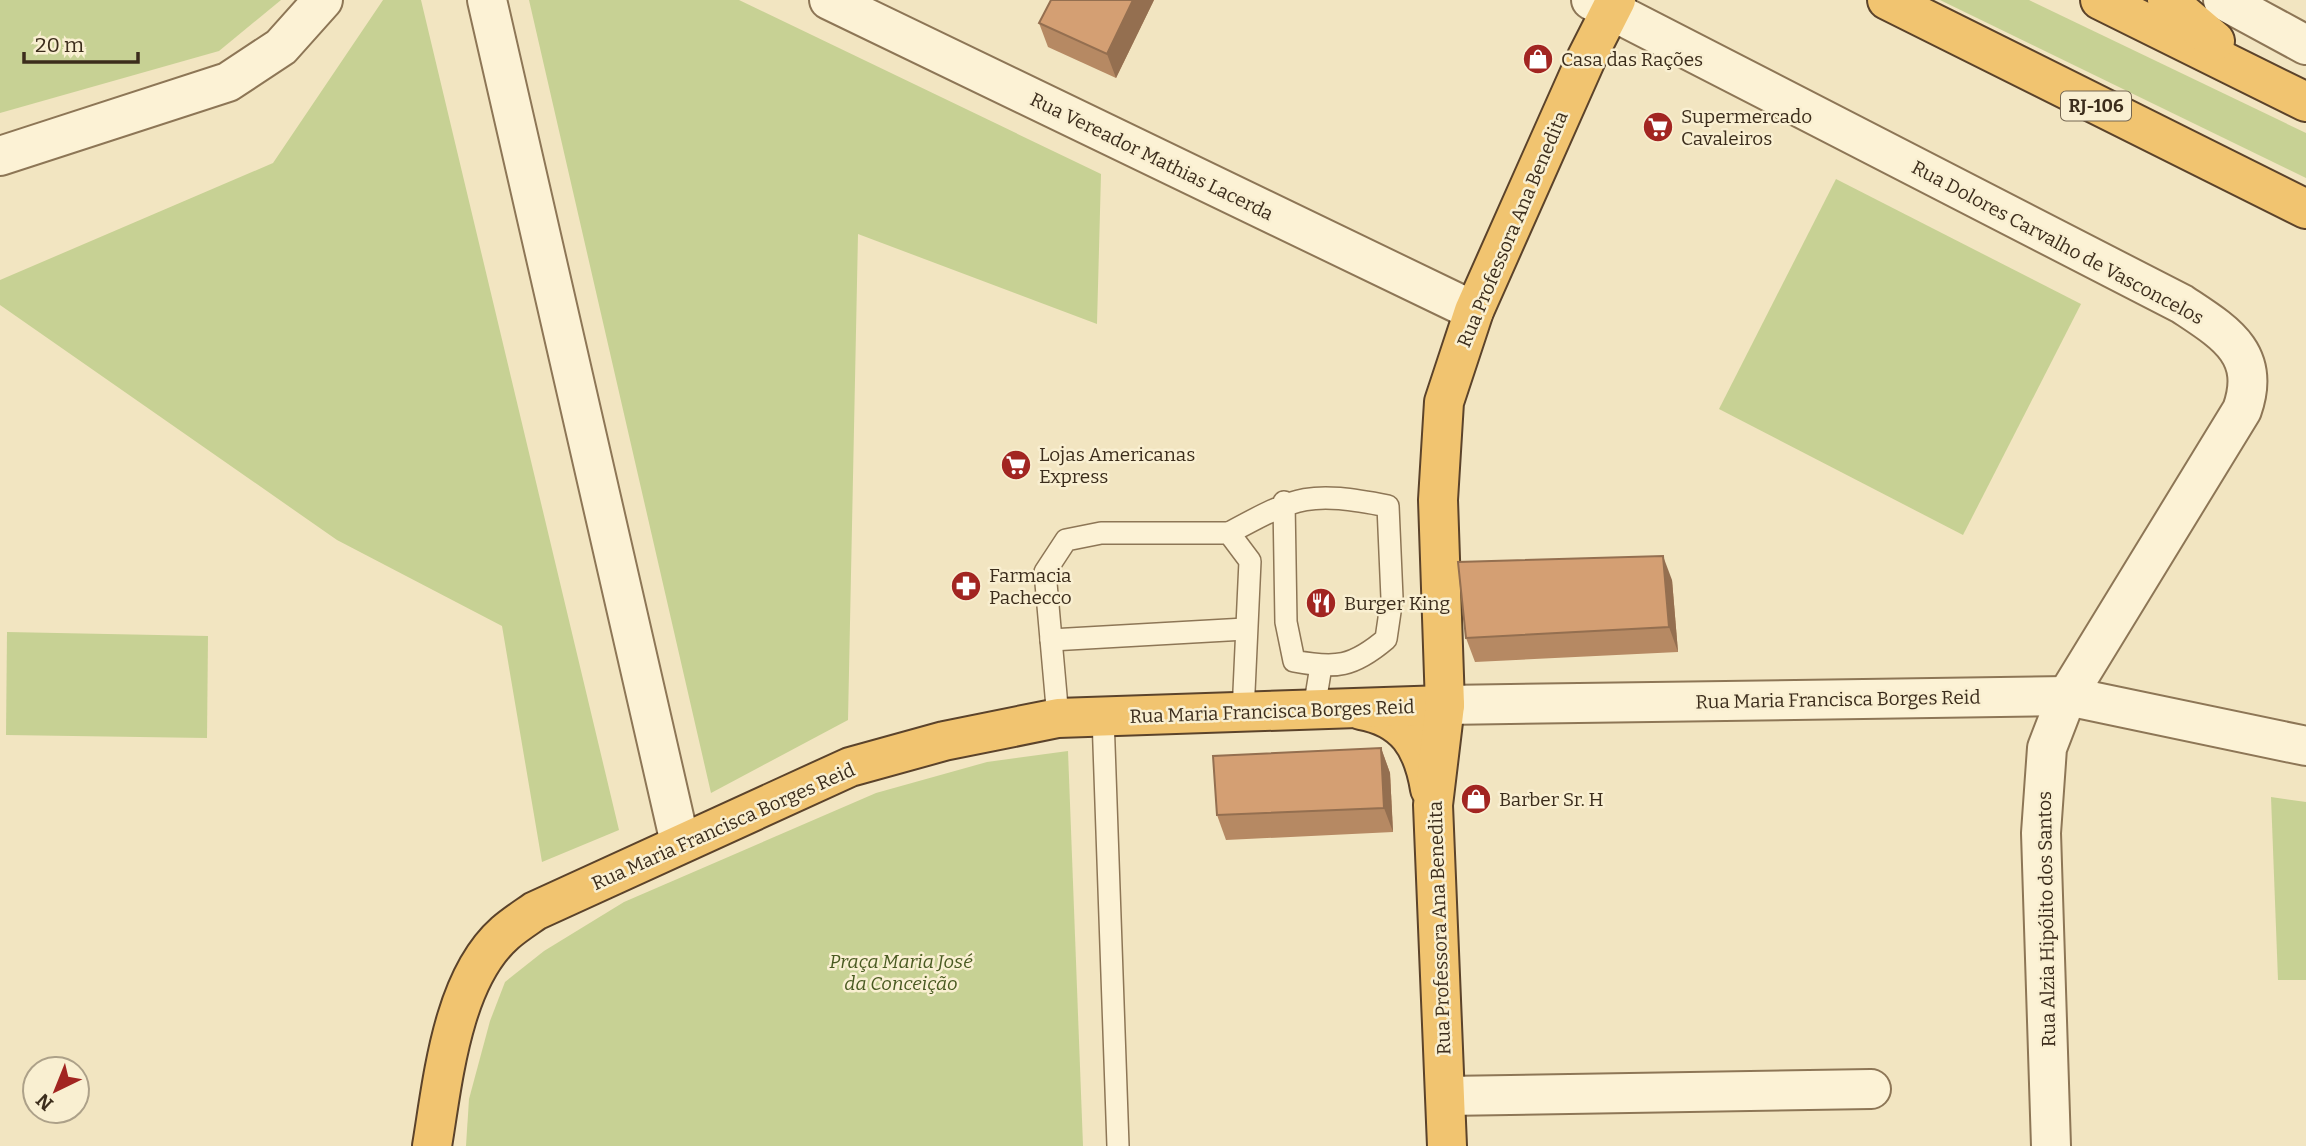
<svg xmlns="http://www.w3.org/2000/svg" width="2306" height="1146" font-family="Bitter,serif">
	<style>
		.green { fill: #c7d194 }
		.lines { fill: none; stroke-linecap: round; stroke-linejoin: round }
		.service-casing { stroke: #8d7656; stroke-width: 24 }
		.minor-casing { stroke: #8d7656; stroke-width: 42 }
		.tertiary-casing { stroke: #8d7656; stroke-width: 42 }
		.trunk-casing { stroke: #5b432b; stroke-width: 42 }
		.service { stroke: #fcf2d5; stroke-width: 21 }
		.minor { stroke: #fcf2d5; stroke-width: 38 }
		.tertiary { stroke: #fcf2d5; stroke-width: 38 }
		.trunk { stroke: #f1c470; stroke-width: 38 }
		.wall { fill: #b68963 }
		.shaded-wall { fill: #946f50 }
		.building { fill: #d49f73; stroke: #946f50; stroke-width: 2 }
		.labels { text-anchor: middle; stroke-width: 5; stroke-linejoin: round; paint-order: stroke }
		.shield { fill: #f9efd1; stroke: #756752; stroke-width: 2 }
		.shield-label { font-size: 18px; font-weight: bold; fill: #3c2d1c }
		.poi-label { font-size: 19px; fill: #3c2d1c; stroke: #f9efd1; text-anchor: start }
		.street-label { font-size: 19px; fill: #3c2d1c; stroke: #f9efd1 }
		.park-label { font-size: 19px; font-style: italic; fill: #495a21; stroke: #f9efd1 }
	</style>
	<rect width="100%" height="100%" fill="#f2e5c1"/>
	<g class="green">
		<path d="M0,0H281L219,51L0,113Z"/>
		<path d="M383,0H421L619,830L542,862L502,626L337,540L0,305V280L273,163Z"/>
		<path d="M529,0H739L1101,174L1097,324L858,234L848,720L711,793Z"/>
		<path d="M1940,0H2029L2306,133V178Z"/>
		<path d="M1836,179L2081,304L1963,535L1719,409Z"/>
		<path d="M7,632L208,636L207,738L6,735Z"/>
		<path d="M1068,751L1083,1146H466L469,1099L490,1021L505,982L544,951L624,902L876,793L987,762Z"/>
		<path d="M2271,797L2306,802V980H2278Z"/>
	</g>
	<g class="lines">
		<g class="service-casing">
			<g id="service">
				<path d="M1229,533C1299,495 1309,491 1388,506L1392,598L1386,639C1353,667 1336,669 1294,661L1286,622L1284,502"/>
				<path d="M1051,640L1245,629"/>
				<path d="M1314,709L1321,666"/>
				<path d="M1103,717L1118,1146"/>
				<path d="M1058,718L1045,572L1066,540L1101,533H1229L1250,561L1243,713"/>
			</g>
		</g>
		<g class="minor-casing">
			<g id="minor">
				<path d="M487,0L680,843"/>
				<path d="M829,0L1474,311"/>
				<path d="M1591,0L2182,304C2224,332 2262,353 2242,410L2067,696L2047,748L2041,833L2051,1146"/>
				<path d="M0,156L228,82L281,47L323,0"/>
				<path d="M1445,705L2067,696L2306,746"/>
				<path d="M1446,1096L1871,1089"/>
			</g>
		</g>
		<g class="tertiary-casing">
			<path id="tertiary" d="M2223,0L2306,45"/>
		</g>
		<g class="trunk-casing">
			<g id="trunk">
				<path d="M1887,0L2306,209"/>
				<path d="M2100,0L2306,102"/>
				<path d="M2167,0L2215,41"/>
				<path d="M1361,710C1406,718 1423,746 1430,789"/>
				<path d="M432,1146C443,1080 452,980 505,933C514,925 525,918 535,911L850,767L944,741L1058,718L1445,705"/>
				<path d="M1447,1146L1433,805L1445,705L1438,500L1444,402L1474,311L1587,57L1616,0"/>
			</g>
		</g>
		<use href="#service" class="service"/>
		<use href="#minor" class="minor"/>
		<use href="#tertiary" class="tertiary"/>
		<use href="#trunk" class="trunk"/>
	</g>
	<g class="wall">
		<path d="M1154,0L1116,78L1048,47L1039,23Z"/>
		<path d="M1672,580L1678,652L1475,662L1466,638Z"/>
		<path d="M1381,748L1390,773L1393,832L1226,840L1217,815Z"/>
	</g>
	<g class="shaded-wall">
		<path d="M1133,0H1154L1116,78L1107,54Z"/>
		<path d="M1663,556L1672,580L1678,652L1669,627Z"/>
		<path d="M1381,748L1390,773L1393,832L1384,808Z"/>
	</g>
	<g class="building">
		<path d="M1051,0H1133L1107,54L1039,23Z"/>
		<path d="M1663,556L1669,627L1466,638L1458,562Z"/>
		<path d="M1381,748L1384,808L1217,815L1213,756Z"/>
	</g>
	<defs>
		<g id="shop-disc" transform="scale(1.575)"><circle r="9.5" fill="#a22521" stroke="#f9efd1"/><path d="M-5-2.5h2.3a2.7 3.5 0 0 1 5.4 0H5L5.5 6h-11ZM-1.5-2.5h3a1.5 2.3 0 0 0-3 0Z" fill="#fff"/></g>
		<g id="supermarket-disc" transform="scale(1.575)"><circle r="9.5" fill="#a22521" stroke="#f9efd1"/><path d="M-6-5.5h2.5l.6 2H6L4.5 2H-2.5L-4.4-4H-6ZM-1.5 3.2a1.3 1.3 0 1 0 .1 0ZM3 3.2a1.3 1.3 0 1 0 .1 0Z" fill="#fff"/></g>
		<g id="pharmacy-disc" transform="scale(1.575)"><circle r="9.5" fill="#a22521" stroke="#f9efd1"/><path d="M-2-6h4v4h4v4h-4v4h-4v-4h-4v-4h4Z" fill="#fff"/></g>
		<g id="restaurant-disc" transform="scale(1.575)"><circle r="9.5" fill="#a22521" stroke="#f9efd1"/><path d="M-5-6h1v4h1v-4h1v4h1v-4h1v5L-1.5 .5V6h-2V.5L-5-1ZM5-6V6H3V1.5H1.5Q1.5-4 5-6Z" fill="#fff"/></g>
	</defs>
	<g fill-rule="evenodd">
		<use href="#shop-disc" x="1538" y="59"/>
		<use href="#supermarket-disc" x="1658" y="127"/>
		<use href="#supermarket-disc" x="1016" y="465"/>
		<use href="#pharmacy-disc" x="966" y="586"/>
		<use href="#restaurant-disc" x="1321" y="603"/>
		<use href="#shop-disc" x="1476" y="799"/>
	</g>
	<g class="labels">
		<rect class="shield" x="2061" y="91.5" width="70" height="29" rx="5"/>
		<g class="shield-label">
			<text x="2096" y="112">RJ-106</text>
		</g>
		<g class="poi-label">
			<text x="1561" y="66">Casa das Rações</text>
			<text x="1681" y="123">Supermercado<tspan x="1681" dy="22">Cavaleiros</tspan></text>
			<text x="1039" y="461">Lojas Americanas<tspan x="1039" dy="22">Express</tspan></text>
			<text x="989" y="582">Farmacia<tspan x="989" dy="22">Pachecco</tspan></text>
			<text x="1344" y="610">Burger King</text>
			<text x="1499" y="806">Barber Sr. H</text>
		</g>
		<g class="street-label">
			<text transform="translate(1152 156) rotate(26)" y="7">Rua Vereador Mathias Lacerda</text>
			<text transform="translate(1512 229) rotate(-67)" y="7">Rua Professora Ana Benedita</text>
			<text transform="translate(2058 242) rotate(28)" y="7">Rua Dolores Carvalho de Vasconcelos</text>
			<text transform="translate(1838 699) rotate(-1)" y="7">Rua Maria Francisca Borges Reid</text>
			<text transform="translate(1272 711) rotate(-2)" y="7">Rua Maria Francisca Borges Reid</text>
			<text transform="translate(723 826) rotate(-24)" y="7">Rua Maria Francisca Borges Reid</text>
			<text transform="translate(2046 919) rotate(-91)" y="7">Rua Alzia Hipólito dos Santos</text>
			<text transform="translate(1439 928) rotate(-92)" y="7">Rua Professora Ana Benedita</text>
		</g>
		<g class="park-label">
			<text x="901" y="968">Praça Maria José<tspan x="901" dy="22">da Conceição</tspan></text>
		</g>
	</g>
	<g transform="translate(56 1090) rotate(223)"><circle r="33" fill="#f9efd1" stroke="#ada189" stroke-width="2"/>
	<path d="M0-5L12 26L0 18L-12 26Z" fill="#a22521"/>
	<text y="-10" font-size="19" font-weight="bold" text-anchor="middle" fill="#3c2d1c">N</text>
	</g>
	<path d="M24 52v10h114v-10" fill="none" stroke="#3c2d1c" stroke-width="3.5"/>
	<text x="35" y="52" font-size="21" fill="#3c2d1c" stroke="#f9efd1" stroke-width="5" paint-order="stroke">20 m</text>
</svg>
